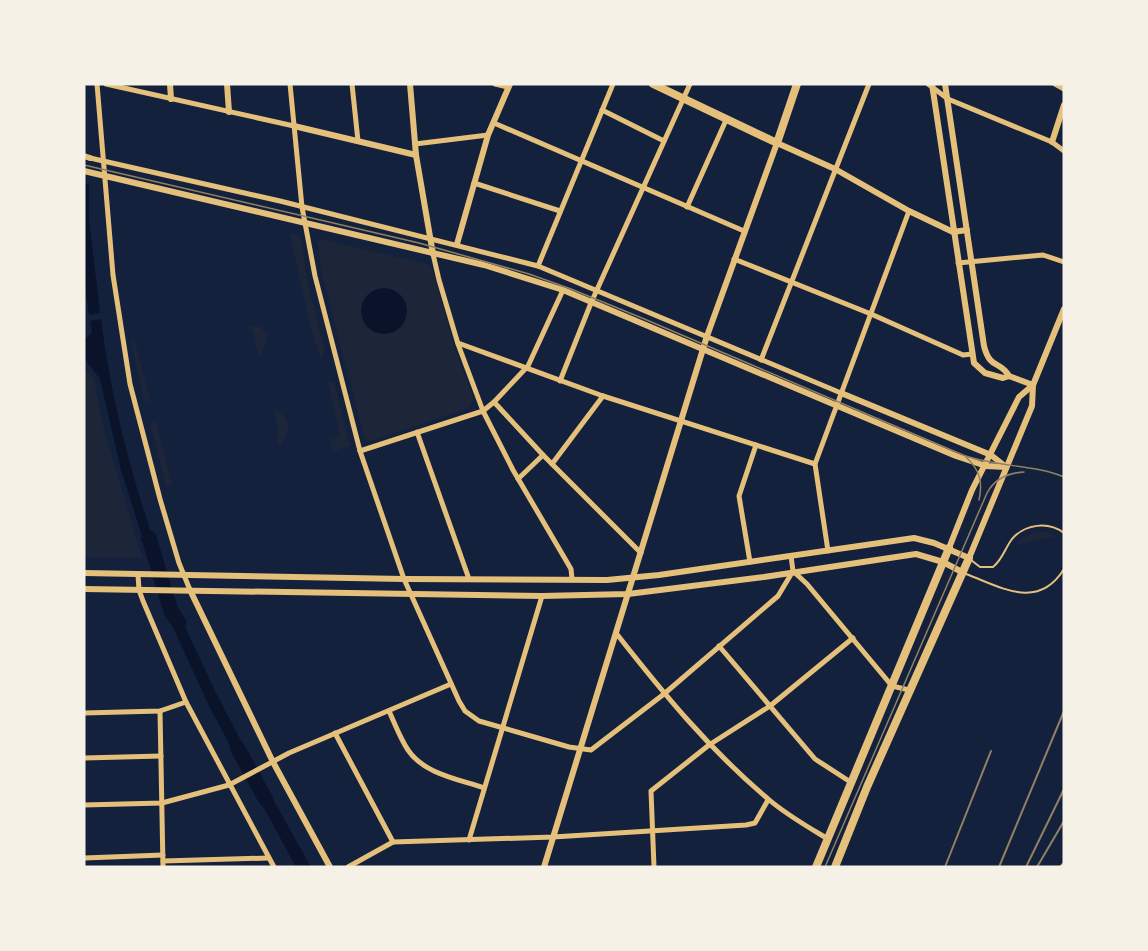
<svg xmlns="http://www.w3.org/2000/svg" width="1148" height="951" font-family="'Libre Baskerville',serif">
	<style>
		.green { fill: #1d2539 }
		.water { fill: #0b132b }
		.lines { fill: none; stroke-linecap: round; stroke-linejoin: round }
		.river { stroke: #0b132b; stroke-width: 15 }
		.service { stroke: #e5c07b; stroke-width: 2 }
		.minor { stroke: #e5c07b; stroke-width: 5 }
		.tertiary { stroke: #e5c07b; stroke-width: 6 }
		.secondary { stroke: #e5c07b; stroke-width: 8 }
		.primary { stroke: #e5c07b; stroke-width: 8 }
		.tram { stroke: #918062; stroke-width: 1.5 }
		.rail { stroke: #918062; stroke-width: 2 }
	</style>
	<rect width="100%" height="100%" fill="#14213d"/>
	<g class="green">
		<path d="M290,234L300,235L308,284L325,351L322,354V359H321L311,329Z"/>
		<path d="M317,238L431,265L455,349L474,399L469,408L371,441L365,439L322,274Z"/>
		<path d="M248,325L261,327L267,336L265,346L259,357L253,331Z"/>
		<path d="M134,338L150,401L145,402L130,339Z"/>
		<path d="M84,367L94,380L104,430L142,557H84Z"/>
		<path d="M327,377L330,382H334L350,446L333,451L330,440L340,437Z"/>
		<path d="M273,408C292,420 291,425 282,445L279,446L277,439L279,436Z"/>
		<path d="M156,422L172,485L166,486L150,423Z"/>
		<path d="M1035,532H1045L1057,536L1016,545L1023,538Z"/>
	</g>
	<g class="water">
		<path d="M84,183L89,184V218L100,313L89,315L84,279Z"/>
		<circle cx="384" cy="311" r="23"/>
		<path d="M101,319C111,399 132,481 160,557H150L145,541H140L142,536L121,470L100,379L84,358V340L92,333L90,321Z"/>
		<path d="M175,605L215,691L252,762L242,768L210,708L163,606Z"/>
		<path d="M261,778L311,867H296L251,784L257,783Z"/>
	</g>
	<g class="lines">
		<g class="river">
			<path d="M149,538L171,611L179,623"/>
			<path d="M237,747L266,800"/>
		</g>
		<g class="service">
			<path d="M971,560L980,567H993C1003,559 1005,548 1012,539C1025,524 1048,521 1064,533"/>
			<path d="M966,574C1001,587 1038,611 1064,569"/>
		</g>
		<g class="minor">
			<path d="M97,84L113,275L130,384L160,499L179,563L190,590"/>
			<path d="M106,84L294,126"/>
			<path d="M290,84L302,207L315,276L360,451L404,579L459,701L465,711L479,721L569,747L591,750L664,694L778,596L793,571L791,556"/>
			<path d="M352,84L358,141"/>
			<path d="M495,84L508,87"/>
			<path d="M928,84L948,99L1052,142L1064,151"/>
			<path d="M1055,84L1064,89"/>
			<path d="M602,110L664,141"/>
			<path d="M494,123L744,231"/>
			<path d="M415,144L488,135"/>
			<path d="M90,158L280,201L538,266L841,393"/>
			<path d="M474,183L560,211"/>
			<path d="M687,207L727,118"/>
			<path d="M433,254L439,280L458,344L483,411L513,470L571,569L572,579"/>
			<path d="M734,259L871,314L963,355L972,354"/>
			<path d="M958,263L1043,255L1064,262"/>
			<path d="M538,266L613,84"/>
			<path d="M458,343L603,396L815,464"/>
			<path d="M761,360L869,84"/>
			<path d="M560,381L591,303L690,84"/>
			<path d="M494,402L543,455L641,553"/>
			<path d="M417,432L469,579"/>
			<path d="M360,451L483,411L494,402L528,366L563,290"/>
			<path d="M552,464L603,396"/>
			<path d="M518,479L543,455"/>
			<path d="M828,551L815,464L909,211"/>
			<path d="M750,562L739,496L756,445"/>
			<path d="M793,571L807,584L892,686L909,690"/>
			<path d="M138,575L139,590L143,601L186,702L274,867"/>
			<path d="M616,633C663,693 708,748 767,798C785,814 808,827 828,839"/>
			<path d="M719,646L815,759L852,783"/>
			<path d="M160,711L163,867"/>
			<path d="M389,711C395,724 400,738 408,750C424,774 458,779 484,788"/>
			<path d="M84,713L160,711L186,702"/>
			<path d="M335,733L393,842"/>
			<path d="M84,758L161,756"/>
			<path d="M84,805L162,803L229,785L289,753L451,684"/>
			<path d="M469,840L542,596"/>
			<path d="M84,858L163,855"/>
			<path d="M163,861L269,858"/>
			<path d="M348,867L393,842L553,837L746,825L755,823L768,800"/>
			<path d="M654,867L651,791L709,745L770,706L853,638"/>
			<path d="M1062,867L1064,865"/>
		</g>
		<g class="tertiary">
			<path d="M170,84L171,99"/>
			<path d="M227,84L229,112"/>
			<path d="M410,84L416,155L433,254"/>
			<path d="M932,84L974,363L985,373L1003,378L1009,376L1033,385"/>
			<path d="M945,84L984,346C990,370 1000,360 1009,376"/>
			<path d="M294,126L416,155"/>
			<path d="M1052,142L1064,105"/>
			<path d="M84,156L90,158"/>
			<path d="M84,171L484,265L563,290L956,456L986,466L1006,467"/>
			<path d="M457,244L488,135L510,84"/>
			<path d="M841,393L991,455L1006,467"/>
			<path d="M949,548L972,490L1019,397L1033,385"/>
			<path d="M84,573L404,579L607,580L659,575L914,538L934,543L969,558L1032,406L1033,385L1064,309"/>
			<path d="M84,589L542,596L628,594L764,577L916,554L943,562L962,572"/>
			<path d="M190,590L273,762L330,867"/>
			<path d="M544,867L707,336L777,143L835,169L909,211L953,232L967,230"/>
		</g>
		<path class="secondary" d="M653,84L777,143L797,84"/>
		<g class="primary">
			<path d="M816,867L949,548"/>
			<path d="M835,867L867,787L969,558"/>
		</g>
		<g class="tram">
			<path d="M84,165L419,243L529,274L571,289L642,318L963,455C996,467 1032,464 1064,477"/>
			<path d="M966,457C980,470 983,482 979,500"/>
			<path d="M825,867L987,493C995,478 1008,473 1024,472"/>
		</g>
		<g class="rail">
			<path d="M945,867L991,751"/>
			<path d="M999,867L1064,711"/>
			<path d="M1026,867L1064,789"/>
			<path d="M1037,867L1064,821"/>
		</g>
	</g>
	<rect width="1148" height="951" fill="none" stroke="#f6f1e7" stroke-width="171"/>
</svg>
